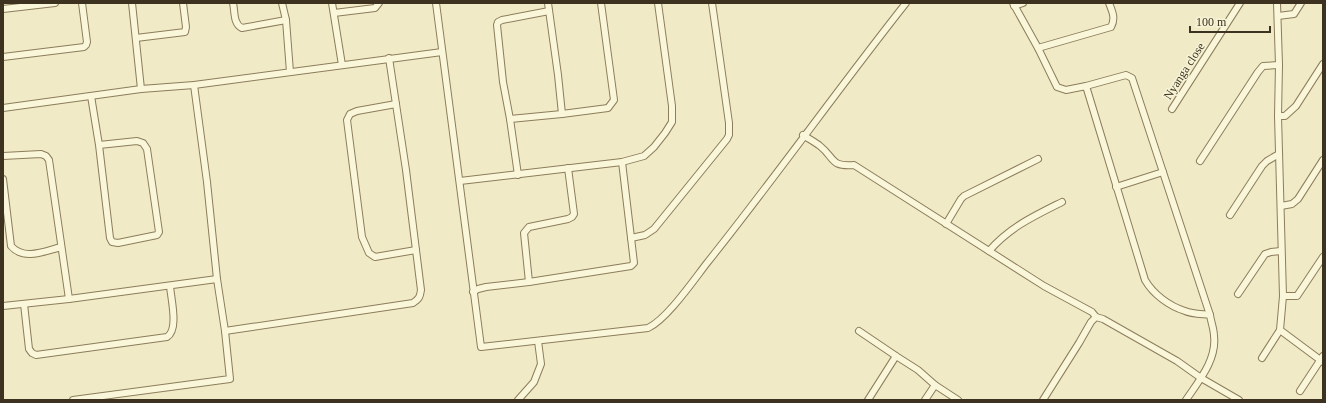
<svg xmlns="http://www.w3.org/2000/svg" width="1326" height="403" font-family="Georgia,serif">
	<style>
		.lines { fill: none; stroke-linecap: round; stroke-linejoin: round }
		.minor-casing { stroke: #8c7d5b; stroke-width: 8 }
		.minor { stroke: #faf6da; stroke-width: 6 }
		.labels { text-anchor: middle; stroke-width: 3; stroke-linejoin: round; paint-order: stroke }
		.street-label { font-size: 12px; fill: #3c321f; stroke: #f7f3d6 }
	</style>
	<rect width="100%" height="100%" fill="#f0eac7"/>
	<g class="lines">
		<g class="minor-casing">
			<g id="minor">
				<path d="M132,3L141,89"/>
				<path d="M233,3C235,11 233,24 242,28L286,20"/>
				<path d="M282,3L286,20L290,72"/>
				<path d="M332,3L342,65"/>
				<path d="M436,3L481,347L648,328C667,319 693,281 707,263C775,178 838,89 906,3"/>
				<path d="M548,3L558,75L562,114L608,108L614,100L601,3"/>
				<path d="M1013,3L1038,48L1057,87L1066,90L1086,86L1145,280C1153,294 1169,306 1185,311C1192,314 1202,314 1210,315"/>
				<path d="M1277,3L1279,65L1278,116L1283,296L1280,330L1323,362"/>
				<path d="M1014,6L1023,3"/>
				<path d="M3,9L55,3"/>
				<path d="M334,13L375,8L379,3"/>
				<path d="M1278,16L1294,14L1301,3"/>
				<path d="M136,38L185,32L186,27L183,3"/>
				<path d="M1038,48L1111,27C1116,18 1112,11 1109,3"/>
				<path d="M3,57L84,47L86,45L87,42L82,3"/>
				<path d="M1086,86L1126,75L1132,78L1210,315C1211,322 1214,329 1214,336C1217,360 1198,382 1186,400"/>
				<path d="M91,96L99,145L110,238L112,242L118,243L157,235L159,232L147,149L143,143L137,141L99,145"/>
				<path d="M396,104L357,111L350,114L347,120L362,237L369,253L375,257L416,250"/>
				<path d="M3,108L141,89L194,85L442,52"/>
				<path d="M1172,109L1240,3"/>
				<path d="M1278,116H1285L1296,106L1323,64"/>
				<path d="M510,119L562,114"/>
				<path d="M803,135C809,139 815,142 820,146C835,158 830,167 854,165L1044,286L1092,312L1096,317"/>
				<path d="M3,156L41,154L46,156L49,160L69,299"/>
				<path d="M1200,161L1258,72L1263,66L1279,65"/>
				<path d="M518,175L510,119L503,82L497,25L498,22L502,20L549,11"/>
				<path d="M3,179L11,246C24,261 45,251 61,247"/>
				<path d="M460,181L622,162L644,156L654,147L665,133L672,122V106L658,3"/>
				<path d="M1116,187L1163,172"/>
				<path d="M1281,206L1292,204L1298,199L1323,160"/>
				<path d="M1230,215L1262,166L1267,161L1279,154"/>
				<path d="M946,224L961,199L964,196L1038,159"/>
				<path d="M631,238L645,235L654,229L727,139L729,135V123L712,3"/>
				<path d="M989,251C1010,227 1034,216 1062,202"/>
				<path d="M529,282L524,233L529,227L568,219L572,217L574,214L568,168"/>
				<path d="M473,292L478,289L486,287L529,282L631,266L634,263L622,162"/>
				<path d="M1238,294L1265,254L1271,252L1281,251"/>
				<path d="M1283,296H1297L1323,257"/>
				<path d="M24,304L29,349L32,353L36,355L167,337C179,330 171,299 170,286"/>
				<path d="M3,306L69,299L217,279"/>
				<path d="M225,331L413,303C419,299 420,297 421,290L406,170L389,58"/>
				<path d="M859,331L896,356L918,370L935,385"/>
				<path d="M1262,358L1280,330"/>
				<path d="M1300,391L1323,356"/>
				<path d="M73,400L230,379L225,331L217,279L207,182L194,85"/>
				<path d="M518,400L534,382L541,364L538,341"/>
				<path d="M868,400L896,356"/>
				<path d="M925,400L935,385L958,400"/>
				<path d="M1043,400L1079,343L1091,322L1096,317L1103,319L1177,361L1201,378L1239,400"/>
			</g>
		</g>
		<use href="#minor" class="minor"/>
	</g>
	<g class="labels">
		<g class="street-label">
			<text transform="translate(1184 71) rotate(-57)" y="4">Nyanga close</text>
		</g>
	</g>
	<rect width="1326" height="403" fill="none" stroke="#3c321f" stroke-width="8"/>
	<path d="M1190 26v6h80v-6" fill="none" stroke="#3c321f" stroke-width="2"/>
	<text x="1196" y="26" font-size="12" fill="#3c321f" stroke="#f7f3d6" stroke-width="3" paint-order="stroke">100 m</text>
</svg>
